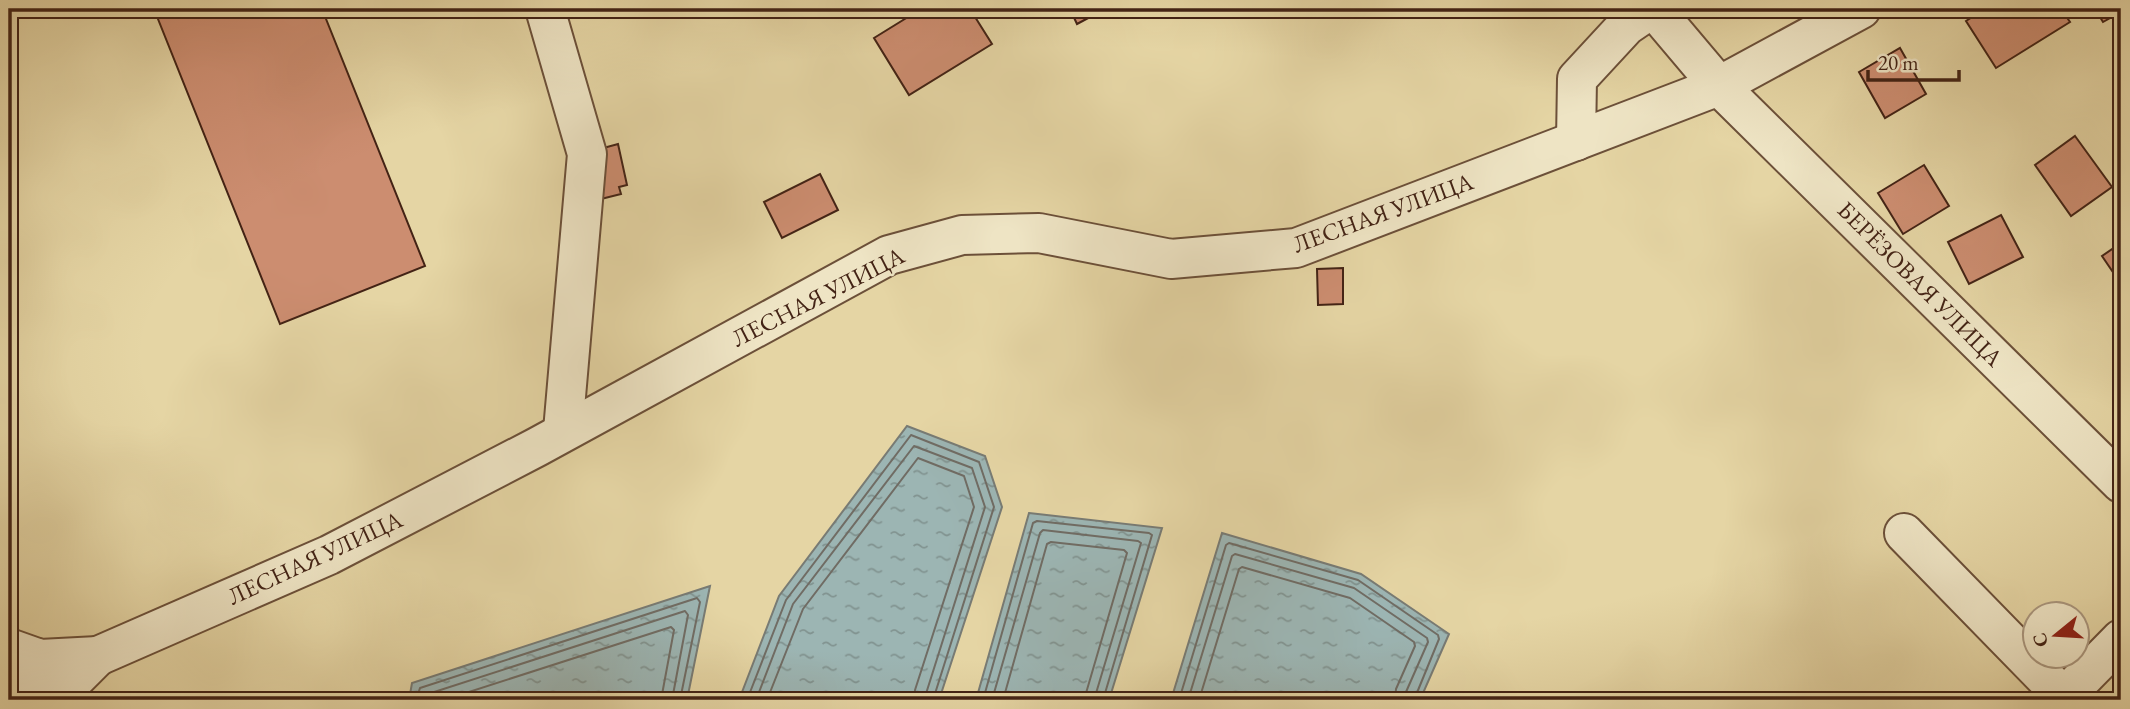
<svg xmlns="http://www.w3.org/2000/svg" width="2130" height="709" font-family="'EB Garamond',serif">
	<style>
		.water { fill: url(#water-ripples); stroke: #787b74; stroke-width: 2 }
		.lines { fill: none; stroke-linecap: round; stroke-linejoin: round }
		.shore { stroke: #706c64; stroke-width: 2 }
		.building { fill: #cc8d70; stroke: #432315; stroke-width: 2 }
		.minor-casing { stroke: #6c5039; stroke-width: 42 }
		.minor { stroke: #eee4c4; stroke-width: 38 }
		.labels { text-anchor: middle; stroke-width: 5; stroke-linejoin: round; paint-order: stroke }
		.street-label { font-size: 24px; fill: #432315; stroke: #eee4c4 }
	</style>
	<defs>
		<pattern id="water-ripples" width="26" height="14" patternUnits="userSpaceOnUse" patternTransform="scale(1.75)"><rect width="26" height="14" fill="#9cb5b3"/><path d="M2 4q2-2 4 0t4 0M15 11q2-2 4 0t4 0" fill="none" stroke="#819390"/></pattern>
	</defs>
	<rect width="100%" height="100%" fill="#e5d5a4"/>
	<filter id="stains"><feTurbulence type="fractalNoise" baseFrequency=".00286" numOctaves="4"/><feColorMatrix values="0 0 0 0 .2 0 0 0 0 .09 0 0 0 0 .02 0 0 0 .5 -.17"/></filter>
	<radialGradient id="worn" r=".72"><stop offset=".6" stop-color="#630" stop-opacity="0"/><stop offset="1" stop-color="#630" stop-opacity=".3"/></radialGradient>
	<g class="water">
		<path d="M907,426L985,456L1002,507L939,700H739L779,596Z"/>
		<path d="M1029,513L1162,528L1109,700H976Z"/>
		<path d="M1222,533L1361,574L1449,634L1420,700H1171Z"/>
		<path d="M710,586L687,700H409L412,683Z"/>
	</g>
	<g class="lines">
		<g class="shore">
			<path d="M416,700L420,688L697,598L700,602L680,700"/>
			<path d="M425,700L428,694L685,611L688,615L672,700"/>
			<path d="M444,700L671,627L674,630L661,700"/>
			<path d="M747,700L786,600L911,435L979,462L994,507L933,700"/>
			<path d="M756,700L793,604L914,446L972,468L985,507L924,700"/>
			<path d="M767,700L803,609L918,458L964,476L974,507L915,690L914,700"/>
			<path d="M983,700L1033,523L1037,521L1149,533L1152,535L1103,700"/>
			<path d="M992,700L1040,533L1043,530L1138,541L1141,543L1094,700"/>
			<path d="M1003,700L1047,544L1051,542L1124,550L1127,553L1084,700"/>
			<path d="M1179,700L1226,545L1229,543L1358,580L1438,635L1439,639L1414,700"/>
			<path d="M1188,700L1232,556L1235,554L1354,588L1427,638L1428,642L1406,692L1405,700"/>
			<path d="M1199,700L1239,569L1242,567L1350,598L1414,642L1415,646L1396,689L1395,700"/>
		</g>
	</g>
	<g class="building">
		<path d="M154,9H322L425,266L280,324Z"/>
		<path d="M921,9H970L992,44L909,95L874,38Z"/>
		<path d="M1070,9H1105L1077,24Z"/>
		<path d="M1985,9H2061L2070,22L1996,68L1966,21Z"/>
		<path d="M2095,9H2121V12L2103,22Z"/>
		<path d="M1900,48L1926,94L1885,118L1859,72Z"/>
		<path d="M2075,136L2112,187L2071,216L2035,165Z"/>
		<path d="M618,144L627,185L619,187L621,194L597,200L596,150Z"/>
		<path d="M1924,165L1949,206L1903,234L1878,193Z"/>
		<path d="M820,174L838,210L782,238L764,202Z"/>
		<path d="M2001,215L2023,257L1969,284L1948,242Z"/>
		<path d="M2121,243V284L2102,256Z"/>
		<path d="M1343,268V304L1318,305L1317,269Z"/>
	</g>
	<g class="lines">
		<g class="minor-casing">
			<g id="minor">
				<path d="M545,9L587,154L563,431"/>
				<path d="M1654,9L1719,86L2121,483"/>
				<path d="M1576,141L1577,79L1626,26L1651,9"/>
				<path d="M1904,533L2064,697"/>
				<path d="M9,648L40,659L98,656L54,700"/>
				<path d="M9,686L98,656L329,555L537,447L889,255L962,235L1039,233L1171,259L1296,248L1719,86L1861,9"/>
				<path d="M2066,700L2064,697L2121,639"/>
			</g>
		</g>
		<use href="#minor" class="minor"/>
	</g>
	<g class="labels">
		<g class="street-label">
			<text transform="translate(1383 213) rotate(-20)" y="8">ЛЕСНАЯ УЛИЦА</text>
			<text transform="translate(1920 284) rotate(45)" y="8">БЕРЁЗОВАЯ УЛИЦА</text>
			<text transform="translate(818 297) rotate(-27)" y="8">ЛЕСНАЯ УЛИЦА</text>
			<text transform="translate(315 558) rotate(-25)" y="8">ЛЕСНАЯ УЛИЦА</text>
		</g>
	</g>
	<rect width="2130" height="709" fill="none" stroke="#e5d5a4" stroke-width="35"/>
	<rect x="10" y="10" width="2109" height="688" fill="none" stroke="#432315" stroke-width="3.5"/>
	<rect x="18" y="18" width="2095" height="674" fill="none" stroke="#432315" stroke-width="2"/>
	<g transform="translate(2056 635) rotate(252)"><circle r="33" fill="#eee4c4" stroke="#aa977e" stroke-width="2"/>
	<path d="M0-5L12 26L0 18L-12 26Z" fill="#8f2418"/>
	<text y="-10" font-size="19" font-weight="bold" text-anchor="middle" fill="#432315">С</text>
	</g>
	<path d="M1868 70v10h91v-10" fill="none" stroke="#432315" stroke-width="3.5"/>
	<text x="1878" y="70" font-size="21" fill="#432315" stroke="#eee4c4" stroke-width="5" paint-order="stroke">20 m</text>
	<rect width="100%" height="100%" filter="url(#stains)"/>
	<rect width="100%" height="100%" fill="url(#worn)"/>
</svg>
